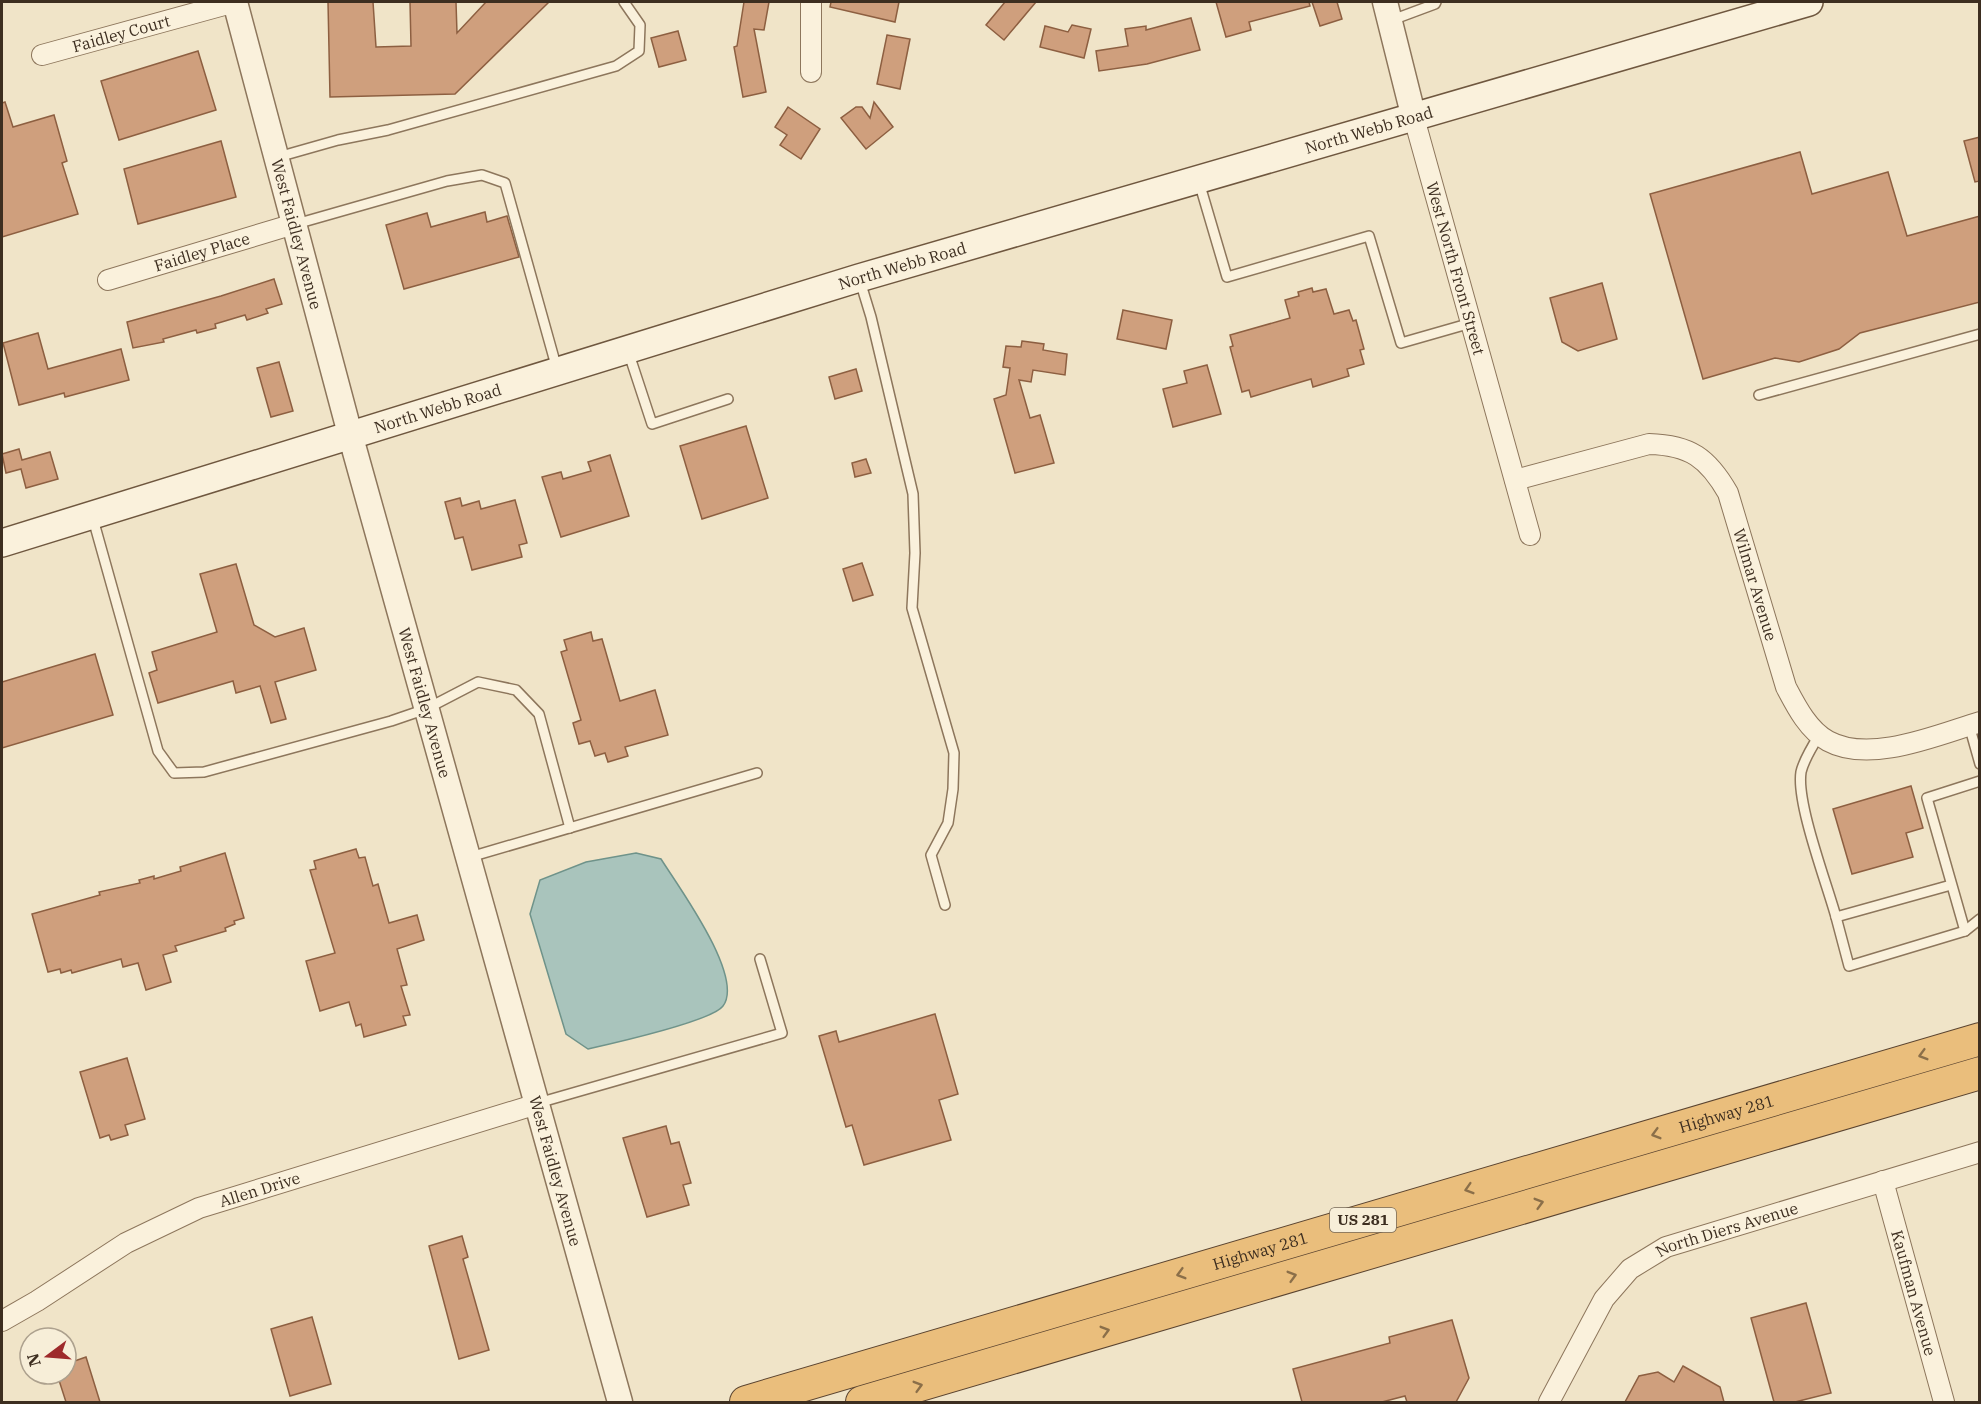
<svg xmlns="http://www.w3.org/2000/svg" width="1981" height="1404" font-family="'IBM Plex Serif',serif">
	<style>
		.water { fill: #a9c4bc; stroke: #6f938a; stroke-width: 1.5 }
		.building { fill: #cf9f7d; stroke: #8d5f41; stroke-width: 1.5 }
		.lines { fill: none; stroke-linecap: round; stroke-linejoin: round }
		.service-casing { stroke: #8d765c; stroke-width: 12 }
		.minor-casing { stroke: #8d765c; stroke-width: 22 }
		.tertiary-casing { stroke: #8d765c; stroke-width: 27 }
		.secondary-casing { stroke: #6f573f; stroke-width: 30 }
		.trunk-casing { stroke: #5b4430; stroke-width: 34 }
		.service { stroke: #faf1dc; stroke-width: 9 }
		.minor { stroke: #faf1dc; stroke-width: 20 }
		.tertiary { stroke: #faf1dc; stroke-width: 24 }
		.secondary { stroke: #faf1dc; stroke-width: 27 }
		.trunk { stroke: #eabe7c; stroke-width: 32 }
		.oneway { stroke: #8b6f49 }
		.labels { text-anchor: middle; stroke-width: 6; stroke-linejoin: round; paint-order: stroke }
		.shield { fill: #f7eed8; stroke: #756857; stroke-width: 1.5 }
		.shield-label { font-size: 15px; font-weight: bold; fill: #3d2e20 }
		.street-label { font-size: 16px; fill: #3d2e20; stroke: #f7eed8 }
	</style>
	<rect width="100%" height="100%" fill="#f0e4c8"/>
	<path class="water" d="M636,853L661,859C678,886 745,977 723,1006C712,1021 610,1044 588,1049L566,1034L530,914L540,880L586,862Z"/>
	<g class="building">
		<path d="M328,2H373L376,47L411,46L410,2H456L457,33L486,2H549L455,94L330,97Z"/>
		<path d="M744,2H769L764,30L754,29L766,92L743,97L734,47L737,46Z"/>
		<path d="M831,2H899L895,22L830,7Z"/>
		<path d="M1005,2H1036L1004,40L986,25Z"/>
		<path d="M1216,2H1309L1310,6L1249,22L1251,30L1226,37Z"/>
		<path d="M1312,2H1337L1342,19L1320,26Z"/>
		<path d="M1191,18L1200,50L1147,64L1099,71L1096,51L1128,46L1125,29L1146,26V30Z"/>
		<path d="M1072,25L1091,29L1084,58L1040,47L1045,26L1068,32Z"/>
		<path d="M678,31L686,60L659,67L651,38Z"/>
		<path d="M887,35L910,39L900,89L877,84Z"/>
		<path d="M198,51L216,110L119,140L101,81Z"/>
		<path d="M5,102L13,127L54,115L67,161L62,163L78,214L2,237V103Z"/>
		<path d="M874,102L893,127L866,149L841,118L856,107H862L870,118Z"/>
		<path d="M788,107L820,129L801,159L780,145L787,135L775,127Z"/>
		<path d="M1980,137V181L1975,182L1964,141Z"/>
		<path d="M221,141L236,197L138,224L124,169Z"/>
		<path d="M1800,152L1812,194L1888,172L1907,236L1980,216V302L1860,333L1839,349L1799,362L1775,358L1703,379L1650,194Z"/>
		<path d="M485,212L487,222L507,216L519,257L404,289L386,225L427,213L431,227Z"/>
		<path d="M274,279L282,304L266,309L268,313L247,320L245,315L215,324L216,328L197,333L196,330L163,339L164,342L133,348L127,322L221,296Z"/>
		<path d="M1602,283L1617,339L1578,351L1562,342L1550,298Z"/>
		<path d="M1312,288L1313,292L1326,289L1334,314L1349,310L1353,321L1356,320L1364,349L1360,350L1364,364L1347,369L1349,376L1313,387L1311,379L1251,397L1249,390L1242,392L1230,347L1233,346L1230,335L1290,318L1285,300L1299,296L1298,292Z"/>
		<path d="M1123,310L1172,320L1166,349L1117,339Z"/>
		<path d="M38,333L48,369L121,349L129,380L65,397L64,393L19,405L3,343Z"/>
		<path d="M1022,341L1044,344L1043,350L1067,354L1065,375L1033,370L1031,382L1019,380L1030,418L1040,415L1054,463L1015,473L994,399L1006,395L1010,368L1003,367L1006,346L1021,347Z"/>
		<path d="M279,362L293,411L271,417L257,368Z"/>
		<path d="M1207,365L1221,414L1173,427L1163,389L1187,383L1184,371Z"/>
		<path d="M856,369L862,391L835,399L829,377Z"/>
		<path d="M746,426L768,498L702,519L680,446Z"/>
		<path d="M19,449L22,460L50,452L58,479L26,488L21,469L6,473L2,454Z"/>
		<path d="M610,455L629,516L561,537L542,477L561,472L563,479L591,471L588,462Z"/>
		<path d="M866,459L871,473L855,477L852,463Z"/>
		<path d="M460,498L462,506L479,501L481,509L515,500L527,543L519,545L522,557L472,570L463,537L455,539L445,502Z"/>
		<path d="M862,563L873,595L853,601L843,569Z"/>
		<path d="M236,564L254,625L275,637L304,628L316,670L275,682L286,719L271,723L260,686L236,693L233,681L158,703L149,673L157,670L152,652L217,632L200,574Z"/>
		<path d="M591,632L593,641L602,639L620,701L655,690L668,735L625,747L628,756L608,762L605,753L595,756L590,741L579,744L573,723L581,720L561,652L567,650L564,640Z"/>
		<path d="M95,654L113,715L2,748V682Z"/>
		<path d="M1911,786L1923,828L1906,833L1913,857L1852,874L1833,809Z"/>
		<path d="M356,849L359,858L365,857L373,886L378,884L389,923L417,915L424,940L397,949L407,985L401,986L410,1015L403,1016L406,1025L364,1037L361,1024L356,1026L349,1002L320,1011L306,961L335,953L310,870L316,869L314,861Z"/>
		<path d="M225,853L244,918L234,921L235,924L225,928L226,931L175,946L177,951L163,955L171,982L146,990L138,963L123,967L121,959L72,973L71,970L61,973L60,969L48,972L32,914L100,895L99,892L140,883L139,880L154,876V879L181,871L180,867Z"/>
		<path d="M935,1014L958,1094L939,1100L951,1140L864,1165L852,1125L846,1127L819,1036L836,1031L839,1042Z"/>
		<path d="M127,1058L145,1119L125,1125L128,1135L111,1140L109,1135L100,1138L80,1072Z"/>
		<path d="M666,1126L671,1144L679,1142L691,1183L683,1185L689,1205L647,1217L623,1138Z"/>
		<path d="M462,1236L468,1257L463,1259L489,1350L459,1359L429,1246Z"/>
		<path d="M1806,1303L1831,1393L1795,1402H1774L1751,1318Z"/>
		<path d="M312,1317L331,1384L290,1396L271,1329Z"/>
		<path d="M1452,1320L1469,1378L1456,1402H1407L1405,1396L1382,1402H1302L1293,1369L1390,1343L1389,1337Z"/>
		<path d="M86,1357L100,1402H66L57,1374H66V1364Z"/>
		<path d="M1683,1366L1720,1387L1724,1402H1625L1639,1376L1658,1372L1674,1382Z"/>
	</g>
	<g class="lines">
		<g class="service-casing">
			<g id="service">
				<path d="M1392,20L1435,4L1436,2"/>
				<path d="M278,157L338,140L388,130L616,66L639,51L640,25L624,2"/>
				<path d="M1199,182L1227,277L1369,236L1401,343L1471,323"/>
				<path d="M296,224L447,181L482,175L505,183L557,369"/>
				<path d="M860,281L871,317L913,494L915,553L912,608L954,753L953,789L948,823L931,855L945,905"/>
				<path d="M628,351L652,424L728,399"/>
				<path d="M1759,395L1980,334"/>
				<path d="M93,519L158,751L174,773L204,772L391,721L426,709L478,682L516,690L539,714L570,828"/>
				<path d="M1969,725L1980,764"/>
				<path d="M1820,734C1813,745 1804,759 1801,772C1796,803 1827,884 1836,917L1951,885"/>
				<path d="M470,857L757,773"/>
				<path d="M1836,917L1849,966L1965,931L1980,919"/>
				<path d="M1965,931L1927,798L1980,781"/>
				<path d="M538,1103L782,1033L760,959"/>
			</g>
		</g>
		<g class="minor-casing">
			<g id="minor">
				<path id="s1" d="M42,55L235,2"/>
				<path d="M811,72V2"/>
				<path id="s2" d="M1414,118L1530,535"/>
				<path id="s3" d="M108,280L294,224"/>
				<path id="s4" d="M1515,480L1649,444C1690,445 1708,458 1728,493L1786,687C1796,706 1808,730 1828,741C1870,764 1937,735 1980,722"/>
				<path id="s5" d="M1883,1181L1944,1402"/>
				<path id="s6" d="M2,1321L37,1301L126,1243L199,1208L537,1104"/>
				<path id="s7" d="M1549,1402L1604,1299L1630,1269L1666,1247L1980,1152"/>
			</g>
		</g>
		<g class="tertiary-casing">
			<g id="tertiary">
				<path id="s8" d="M235,2L350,434L620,1402"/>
				<path d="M1385,2L1414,118"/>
			</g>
		</g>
		<g class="secondary-casing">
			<g id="secondary">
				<path id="s9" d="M2,543L859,278L1809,2"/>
			</g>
		</g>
		<g class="trunk-casing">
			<g id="trunk">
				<path id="s10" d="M746,1402L1980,1039"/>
				<path d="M862,1402L1980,1073"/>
			</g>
		</g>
		<use href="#service" class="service"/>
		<use href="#minor" class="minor"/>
		<use href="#tertiary" class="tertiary"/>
		<use href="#secondary" class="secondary"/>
		<use href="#trunk" class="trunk"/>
	</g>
	<defs><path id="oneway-chevron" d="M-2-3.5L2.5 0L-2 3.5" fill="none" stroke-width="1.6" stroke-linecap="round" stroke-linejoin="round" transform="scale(1.5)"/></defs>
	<g class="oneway">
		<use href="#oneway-chevron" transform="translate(1923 1055) rotate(164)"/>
		<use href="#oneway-chevron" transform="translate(1656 1134) rotate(164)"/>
		<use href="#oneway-chevron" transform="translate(1469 1189) rotate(163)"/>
		<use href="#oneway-chevron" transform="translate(1539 1203) rotate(-16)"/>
		<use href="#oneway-chevron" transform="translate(1181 1274) rotate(164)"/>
		<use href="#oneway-chevron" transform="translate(1292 1276) rotate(-16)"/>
		<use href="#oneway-chevron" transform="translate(1105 1331) rotate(-16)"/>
		<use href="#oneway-chevron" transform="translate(918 1386) rotate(-16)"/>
	</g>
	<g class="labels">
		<rect class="shield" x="1330" y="1208" width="66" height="24" rx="4.5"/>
		<g class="shield-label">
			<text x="1363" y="1225">US 281</text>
		</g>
		<g class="street-label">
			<text dy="6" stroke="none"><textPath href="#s1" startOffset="82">Faidley Court</textPath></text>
			<text dy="6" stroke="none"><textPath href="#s9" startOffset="1428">North Webb Road</textPath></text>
			<text dy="6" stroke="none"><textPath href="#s8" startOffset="240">West Faidley Avenue</textPath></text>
			<text dy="6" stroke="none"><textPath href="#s3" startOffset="98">Faidley Place</textPath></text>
			<text dy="6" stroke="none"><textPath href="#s9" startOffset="942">North Webb Road</textPath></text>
			<text dy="6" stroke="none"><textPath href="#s2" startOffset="156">West North Front Street</textPath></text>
			<text dy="6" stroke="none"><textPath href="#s9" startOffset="456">North Webb Road</textPath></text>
			<text dy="6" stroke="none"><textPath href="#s4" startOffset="333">Wilmar Avenue</textPath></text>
			<text dy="6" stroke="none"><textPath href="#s8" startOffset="726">West Faidley Avenue</textPath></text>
			<text dy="6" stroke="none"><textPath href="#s10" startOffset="1022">Highway 281</textPath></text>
			<text dy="6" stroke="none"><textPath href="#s8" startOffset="1212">West Faidley Avenue</textPath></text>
			<text dy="6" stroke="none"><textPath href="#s6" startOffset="291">Allen Drive</textPath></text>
			<text dy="6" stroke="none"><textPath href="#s7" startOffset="262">North Diers Avenue</textPath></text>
			<text dy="6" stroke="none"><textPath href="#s10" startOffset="536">Highway 281</textPath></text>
			<text dy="6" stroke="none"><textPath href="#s5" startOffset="116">Kaufman Avenue</textPath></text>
		</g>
	</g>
	<rect width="1981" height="1404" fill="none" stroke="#3d2e20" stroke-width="6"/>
	<g transform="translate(48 1356) rotate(254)"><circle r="28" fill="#f7eed8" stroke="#ada18e" stroke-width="1.5"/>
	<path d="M0-4.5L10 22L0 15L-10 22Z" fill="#9e2a2b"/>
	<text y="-9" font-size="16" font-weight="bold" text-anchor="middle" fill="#3d2e20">N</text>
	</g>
</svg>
